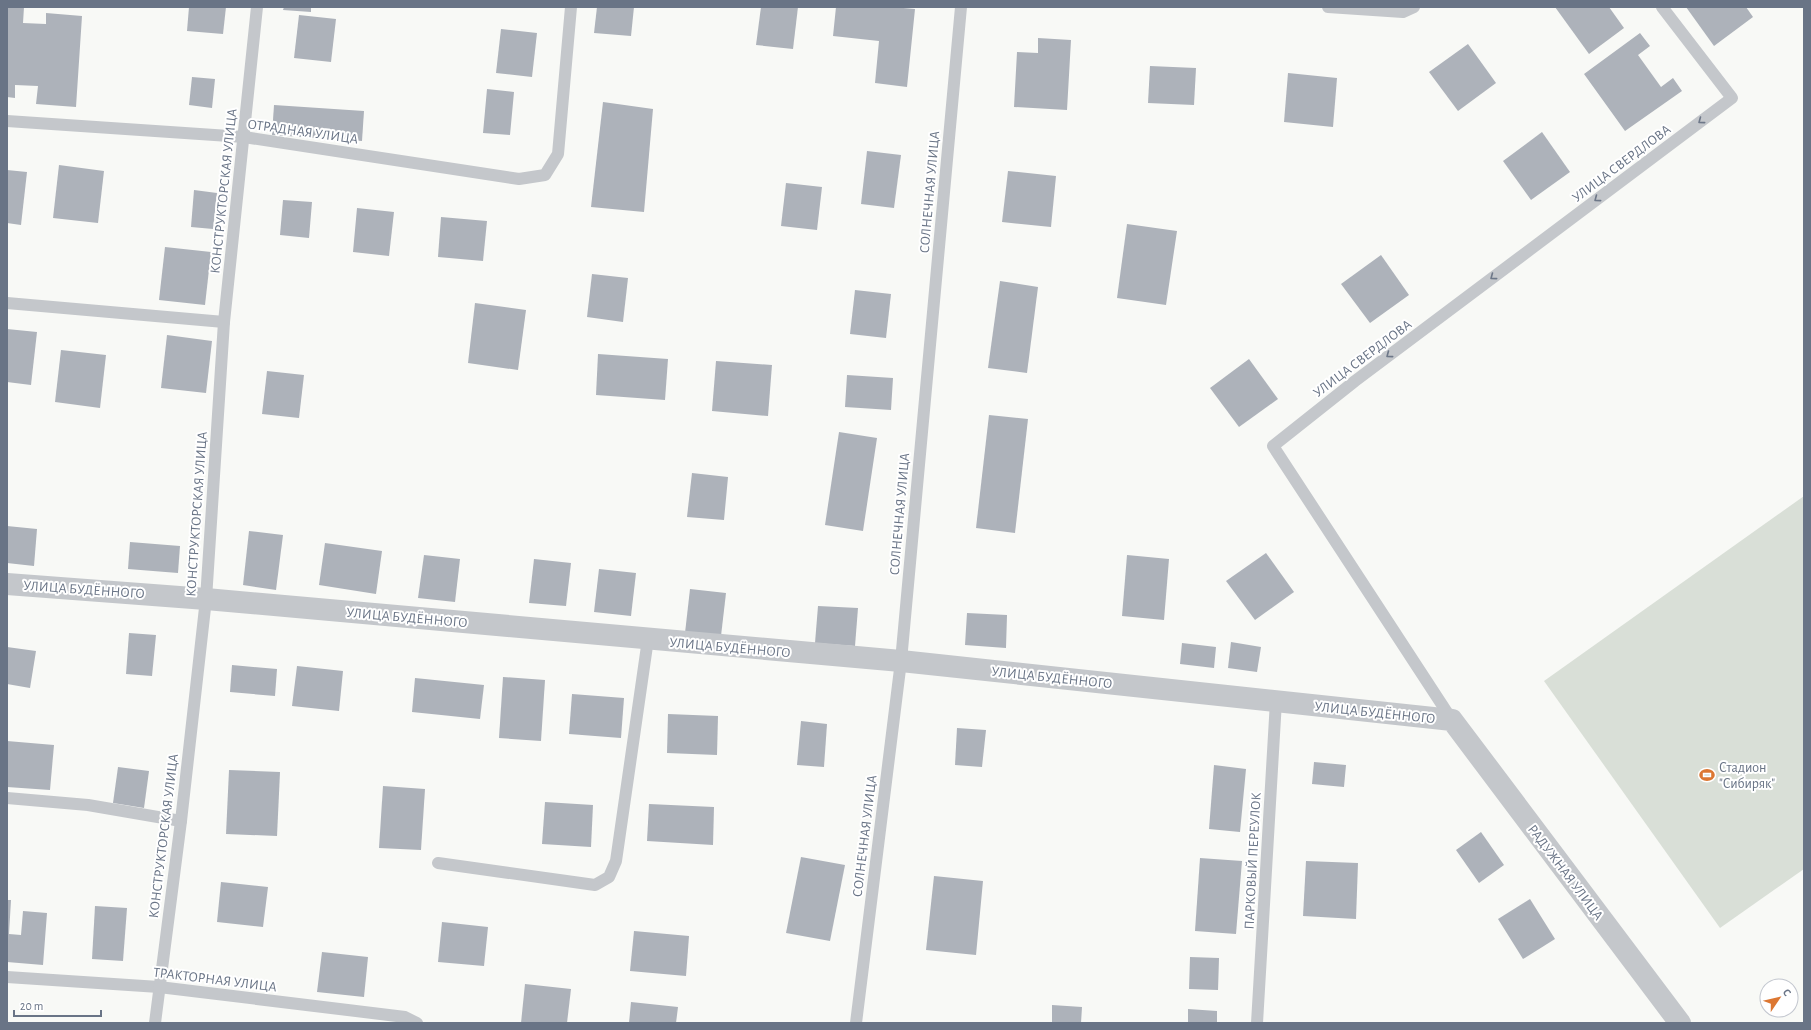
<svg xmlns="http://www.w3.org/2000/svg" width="1811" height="1030" font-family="'Alegreya Sans',sans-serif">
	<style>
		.green { fill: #d9dfd7 }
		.building { fill: #adb2ba }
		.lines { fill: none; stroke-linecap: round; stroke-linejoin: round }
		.lane { stroke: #c4c7cb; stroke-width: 12 }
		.street { stroke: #c4c7cb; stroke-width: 22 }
		.oneway { stroke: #6e7889 }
		.labels { text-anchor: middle; stroke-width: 4; stroke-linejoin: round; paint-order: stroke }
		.street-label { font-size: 14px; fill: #697486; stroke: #fff }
		.poi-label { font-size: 14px; fill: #697486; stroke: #fff; text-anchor: start }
	</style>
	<rect width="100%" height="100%" fill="#f8f9f6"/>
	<path class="green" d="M1804,496V869L1720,928L1544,681Z"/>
	<g class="building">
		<path d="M7,7H24L23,23L46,24V13L82,16L76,107L36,104L38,86L15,85V98L7,97Z"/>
		<path d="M189,7H226L223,34L187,31Z"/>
		<path d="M284,7H311V12L283,10Z"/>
		<path d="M597,7H634L631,36L594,33Z"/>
		<path d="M761,7H798L793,49L756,45Z"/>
		<path d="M836,7H892L915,9L907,87L875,83L879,41L833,36Z"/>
		<path d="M1555,7H1609L1624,28L1589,54Z"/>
		<path d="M1686,7H1746L1753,17L1714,46Z"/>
		<path d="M299,15L336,19L331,62L294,58Z"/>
		<path d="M501,29L537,33L532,77L496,73Z"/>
		<path d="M1640,33L1650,46L1638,55L1661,87L1673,78L1682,91L1625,131L1584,74Z"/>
		<path d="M1038,38L1071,40L1067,110L1014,107L1017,52L1038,53Z"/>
		<path d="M1468,44L1496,83L1458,111L1429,72Z"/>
		<path d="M1150,66L1196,68L1194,105L1148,103Z"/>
		<path d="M1288,73L1337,78L1333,127L1284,122Z"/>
		<path d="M192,77L215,79L212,108L189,105Z"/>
		<path d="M487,89L514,92L510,135L483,133Z"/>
		<path d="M603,102L653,109L644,212L591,207Z"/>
		<path d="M274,105L364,111L362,141L272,135Z"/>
		<path d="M1542,132L1570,172L1531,200L1503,161Z"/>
		<path d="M867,151L901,155L894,208L861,204Z"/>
		<path d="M59,165L104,171L98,223L53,218Z"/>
		<path d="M7,170L27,172L21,225L7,223Z"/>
		<path d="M1008,171L1056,176L1051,227L1002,222Z"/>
		<path d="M786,183L822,187L817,230L781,226Z"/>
		<path d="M194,190L217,193L213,229L191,227Z"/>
		<path d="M283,200L312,202L309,238L280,235Z"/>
		<path d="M357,208L394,212L389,256L353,252Z"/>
		<path d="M441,217L487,221L483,261L438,257Z"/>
		<path d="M1127,224L1177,231L1166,305L1117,298Z"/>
		<path d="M165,247L211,252L205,305L159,300Z"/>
		<path d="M1381,255L1409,295L1370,323L1341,284Z"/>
		<path d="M592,274L628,278L623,322L587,317Z"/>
		<path d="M1000,281L1038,287L1027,373L988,368Z"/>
		<path d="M855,290L891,294L886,338L850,334Z"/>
		<path d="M475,303L526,310L518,370L468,363Z"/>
		<path d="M7,329L37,332L31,385L7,382Z"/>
		<path d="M167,335L212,341L206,393L161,388Z"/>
		<path d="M61,350L106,355L100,408L55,402Z"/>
		<path d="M598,354L668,359L665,400L596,395Z"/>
		<path d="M1249,359L1278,399L1239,427L1210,388Z"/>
		<path d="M716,361L772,365L768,416L712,411Z"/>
		<path d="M267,371L304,375L299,418L262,414Z"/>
		<path d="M847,375L893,378L891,410L845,407Z"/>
		<path d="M989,415L1028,419L1015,533L976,528Z"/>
		<path d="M839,432L877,438L863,531L825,525Z"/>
		<path d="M692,473L728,477L724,520L687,517Z"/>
		<path d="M7,526L37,529L34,566L7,563Z"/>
		<path d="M249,531L283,535L276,590L243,585Z"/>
		<path d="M130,542L180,546L178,573L128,569Z"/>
		<path d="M325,543L382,551L376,594L319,585Z"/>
		<path d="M1266,553L1294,592L1255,620L1226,581Z"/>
		<path d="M424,555L460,559L455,602L418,598Z"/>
		<path d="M1127,555L1169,559L1164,620L1122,616Z"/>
		<path d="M534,559L571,563L566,606L529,603Z"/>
		<path d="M599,569L636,573L631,616L594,612Z"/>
		<path d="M690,589L726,593L721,636L685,633Z"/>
		<path d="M818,606L858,608L855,646L815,643Z"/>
		<path d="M967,613L1007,615L1006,648L965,645Z"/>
		<path d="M129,633L156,635L152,676L126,674Z"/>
		<path d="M1231,642L1261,647L1257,672L1228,668Z"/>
		<path d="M1182,643L1216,647L1214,668L1180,664Z"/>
		<path d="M7,647L36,651L30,688L7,684Z"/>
		<path d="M232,665L277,669L275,696L230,692Z"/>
		<path d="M297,666L343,671L339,711L292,706Z"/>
		<path d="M503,677L545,680L541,741L499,738Z"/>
		<path d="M415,678L484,685L480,719L412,712Z"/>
		<path d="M572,694L624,698L621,738L569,734Z"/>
		<path d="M668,714L718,716L717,755L667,753Z"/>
		<path d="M801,721L827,724L824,767L797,765Z"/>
		<path d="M957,728L986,730L982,767L955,765Z"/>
		<path d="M7,741L54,745L50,790L7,787Z"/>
		<path d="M1314,762L1346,765L1344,787L1312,784Z"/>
		<path d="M1214,765L1246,769L1240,832L1209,829Z"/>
		<path d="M118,767L149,771L144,808L113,803Z"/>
		<path d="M229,770L280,772L277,836L226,834Z"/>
		<path d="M383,786L425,789L421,850L379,848Z"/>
		<path d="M545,802L593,805L591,847L542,844Z"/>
		<path d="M649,804L714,807L713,845L647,841Z"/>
		<path d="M1481,832L1504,865L1479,883L1456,850Z"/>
		<path d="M801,857L845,865L830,941L786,933Z"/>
		<path d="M1200,858L1242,861L1236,934L1195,931Z"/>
		<path d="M1306,861L1358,863L1356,919L1303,916Z"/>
		<path d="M934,876L983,881L976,955L926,950Z"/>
		<path d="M221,882L268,887L263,927L217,922Z"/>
		<path d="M1530,899L1555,939L1523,959L1498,919Z"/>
		<path d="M7,900H11L9,934L21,935L23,911L47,913L43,965L7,962Z"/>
		<path d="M95,906L127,908L123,961L92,959Z"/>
		<path d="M442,922L488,927L484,966L438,962Z"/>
		<path d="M634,931L689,936L686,976L630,971Z"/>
		<path d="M322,952L368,957L364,997L317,992Z"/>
		<path d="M1190,957L1219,958L1218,990L1189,989Z"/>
		<path d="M525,984L571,989L567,1023H521Z"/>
		<path d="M631,1002L678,1007L676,1023H629Z"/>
		<path d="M1052,1005L1082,1007L1081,1023H1052Z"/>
		<path d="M1188,1009L1217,1011V1023H1188Z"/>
	</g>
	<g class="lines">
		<g class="lane">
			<path d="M1328,7L1403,12L1414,7"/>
			<path d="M7,121L244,137L519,179L545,175L558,154L571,7"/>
			<path d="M7,303L224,322"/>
			<path d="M1452,720L1273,446L1355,381L1732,98L1662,7"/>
			<path d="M7,798L88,805L181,821"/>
			<path d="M438,863L595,885L609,877L616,861L648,639"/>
			<path d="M7,977L159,987L405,1017L417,1023"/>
			<path d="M155,1023L181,821L206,599L224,322L257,7"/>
			<path d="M856,1023L901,661L961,7"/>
			<path d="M1257,1023L1276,701"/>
		</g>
		<path class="street" d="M7,584L206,599L901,661L1452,720L1680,1023"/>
	</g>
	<defs><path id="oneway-chevron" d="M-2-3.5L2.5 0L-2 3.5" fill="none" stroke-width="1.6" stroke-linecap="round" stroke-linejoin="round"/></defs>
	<g class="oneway">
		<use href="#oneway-chevron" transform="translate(1701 121) rotate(143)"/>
		<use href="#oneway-chevron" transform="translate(1597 199) rotate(143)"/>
		<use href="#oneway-chevron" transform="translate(1493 277) rotate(143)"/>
		<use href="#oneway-chevron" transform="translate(1389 355) rotate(143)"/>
	</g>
	<defs>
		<g id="stadium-bare" transform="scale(1.2)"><path d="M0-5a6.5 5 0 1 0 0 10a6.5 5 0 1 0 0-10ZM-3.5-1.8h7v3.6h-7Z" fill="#dc7732" stroke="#fff" stroke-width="2.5" paint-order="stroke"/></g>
	</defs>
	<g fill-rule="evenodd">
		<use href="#stadium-bare" x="1707" y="775"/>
	</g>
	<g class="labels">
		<g class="street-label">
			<text transform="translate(303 131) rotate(8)" y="5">ОТРАДНАЯ УЛИЦА</text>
			<text transform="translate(1621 163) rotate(-37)" y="5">УЛИЦА СВЕРДЛОВА</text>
			<text transform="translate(223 191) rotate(-84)" y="5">КОНСТРУКТОРСКАЯ УЛИЦА</text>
			<text transform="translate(929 192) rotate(-85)" y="5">СОЛНЕЧНАЯ УЛИЦА</text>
			<text transform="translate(1362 358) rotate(-37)" y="5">УЛИЦА СВЕРДЛОВА</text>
			<text transform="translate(196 514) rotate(-86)" y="5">КОНСТРУКТОРСКАЯ УЛИЦА</text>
			<text transform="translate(899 514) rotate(-85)" y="5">СОЛНЕЧНАЯ УЛИЦА</text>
			<text transform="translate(84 589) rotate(4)" y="5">УЛИЦА БУДЁННОГО</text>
			<text transform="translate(407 617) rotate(5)" y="5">УЛИЦА БУДЁННОГО</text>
			<text transform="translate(730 647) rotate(5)" y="5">УЛИЦА БУДЁННОГО</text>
			<text transform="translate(1052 677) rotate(6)" y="5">УЛИЦА БУДЁННОГО</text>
			<text transform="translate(1375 712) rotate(6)" y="5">УЛИЦА БУДЁННОГО</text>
			<text transform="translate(163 836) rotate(-83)" y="5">КОНСТРУКТОРСКАЯ УЛИЦА</text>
			<text transform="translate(864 836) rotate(-83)" y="5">СОЛНЕЧНАЯ УЛИЦА</text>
			<text transform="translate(1252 861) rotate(-87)" y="5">ПАРКОВЫЙ ПЕРЕУЛОК</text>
			<text transform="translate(1566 872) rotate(53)" y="5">РАДУЖНАЯ УЛИЦА</text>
			<text transform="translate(215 979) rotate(7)" y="5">ТРАКТОРНАЯ УЛИЦА</text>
		</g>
		<g class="poi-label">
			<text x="1719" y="772">Стадион<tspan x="1719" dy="16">"Сибиряк"</tspan></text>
		</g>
	</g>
	<rect width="1811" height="1030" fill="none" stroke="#697486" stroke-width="16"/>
	<g transform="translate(1779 998) rotate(55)"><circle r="19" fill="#ffffff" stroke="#c3c7cf"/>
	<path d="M0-3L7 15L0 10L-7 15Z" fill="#dc7732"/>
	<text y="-6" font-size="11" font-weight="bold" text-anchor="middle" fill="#697486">С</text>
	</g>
	<path d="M14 1010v6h87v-6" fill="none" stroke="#697486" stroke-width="2"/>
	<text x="20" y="1010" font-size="12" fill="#697486" stroke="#ffffff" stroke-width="3" paint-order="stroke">20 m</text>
</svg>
